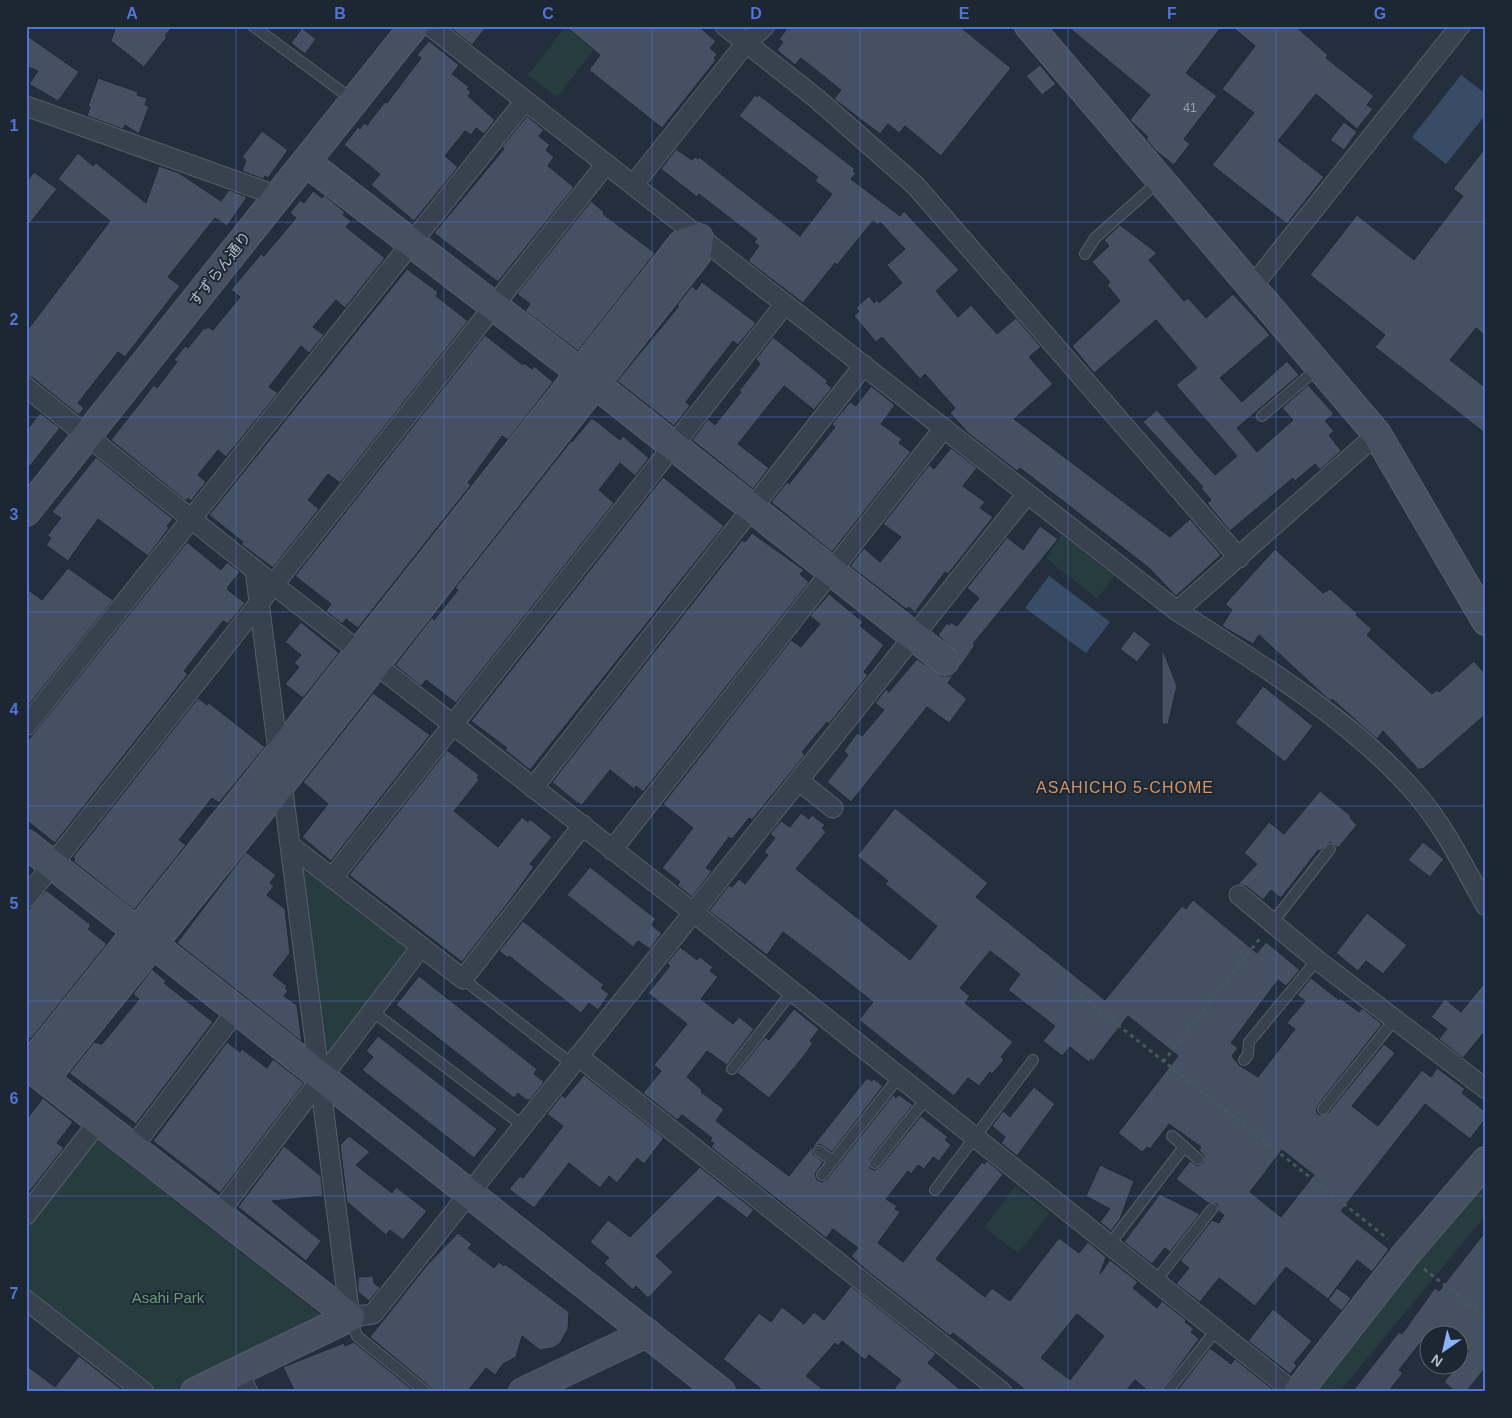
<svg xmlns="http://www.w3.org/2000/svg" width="1512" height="1418" font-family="Helvetica,'Noto Sans JP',sans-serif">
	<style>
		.green { fill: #263c3f }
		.water { fill: #394c67 }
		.building { fill: #455162; stroke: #1f2835; fill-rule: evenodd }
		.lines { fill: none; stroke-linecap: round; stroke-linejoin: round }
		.lane-casing { stroke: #565f6c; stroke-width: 12 }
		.street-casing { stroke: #565f6c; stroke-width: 21 }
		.secondary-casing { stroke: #565f6c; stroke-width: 30 }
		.path { stroke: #44595c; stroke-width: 3; stroke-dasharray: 4 4; stroke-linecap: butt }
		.lane { stroke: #38414e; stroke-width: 10 }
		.street { stroke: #38414e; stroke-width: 19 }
		.secondary { stroke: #465061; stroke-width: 28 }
		.grid { fill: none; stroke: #5274d3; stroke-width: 1; stroke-opacity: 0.55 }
		.labels { text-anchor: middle; stroke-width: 4; stroke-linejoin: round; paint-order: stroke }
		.number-label { font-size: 12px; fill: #98a1af }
		.street-label { font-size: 15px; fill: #b4bcc9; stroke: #1d2633 }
		.park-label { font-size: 15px; fill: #6b9a76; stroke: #1d2633 }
		.neighbourhood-label { font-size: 16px; letter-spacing: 1px; fill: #d59563; stroke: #1d2633 }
		.neatline { fill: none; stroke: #5274d3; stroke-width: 2 }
		.grid-label { font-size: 16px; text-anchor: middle; font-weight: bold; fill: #5274d3 }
	</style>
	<rect width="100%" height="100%" fill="#242f3e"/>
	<g class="green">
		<path d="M566,26L608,31L557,97L528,75Z"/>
		<path d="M1062,535L1114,576L1097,599L1046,558Z"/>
		<path d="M300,857L408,943L410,951L332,1056L324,1050Z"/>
		<path d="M98,1140L325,1318L323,1323L171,1392H156L26,1289V1223L92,1141Z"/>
		<path d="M1486,1180V1215L1339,1392H1324L1314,1383Z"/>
		<path d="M1015,1186L1050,1213L1018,1253L984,1228Z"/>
	</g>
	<g class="water">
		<path d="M1461,75L1486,94V114L1446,164L1412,137Z"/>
		<path d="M1049,576L1110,622L1086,653L1025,608Z"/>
	</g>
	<g class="building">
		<path d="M116,26H173L165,36L167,37L144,67L111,41Z"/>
		<path d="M452,26H487L472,45L453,30Z"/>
		<path d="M565,26H698L716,41L710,48L717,54L714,58L716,60L662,128L589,70L600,55Z"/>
		<path d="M789,26H959L1011,68L941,156L905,126L899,133L888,124L880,134L834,99L841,90L801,58L795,65L777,50L783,42L779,39Z"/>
		<path d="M1067,26H1222L1186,73L1217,96L1184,139L1190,144L1174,165L1156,151L1146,139L1148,137L1130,120L1150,95Z"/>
		<path d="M1231,26H1295L1328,55L1326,58L1374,96L1367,105L1373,109L1357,129L1316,94L1278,141L1324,177L1287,224L1212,165L1254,113L1222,89L1255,46Z"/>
		<path d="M302,28L316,39L305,54L291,43Z"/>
		<path d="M26,35L79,72L58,101L29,84L38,71L26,66Z"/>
		<path d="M429,41L459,65L452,74L469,87L467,89L471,92L468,96L495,120L484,134L476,128L471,135L465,131L445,156L458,167L414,221L371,185L380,174L344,145L358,127L360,129L364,123L367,125L385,102L387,103L421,58L417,55Z"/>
		<path d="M1040,65L1056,84L1042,95L1026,76Z"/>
		<path d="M98,78L138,92L137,95L147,98L145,105L149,106L139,134L125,125L123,129L87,116L90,107L88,106Z"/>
		<path d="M755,95L757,97L759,95L855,169L853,171L856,173L851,179L900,216L904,211L959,270L936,291L958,317L971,305L997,334L1016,318L1041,347L1029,357L1053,384L1014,419L1170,537L1190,519L1221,555L1176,596L1149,568L1063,501L1020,468L1017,471L968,433L950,413L955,408L925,374L920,379L882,337L876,342L854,316L859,311L856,308L869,296L874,303L877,300L879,303L902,283L887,265L905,249L880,222L878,225L873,221L837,265L835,263L803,303L748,261L759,246L754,242L757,239L699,194L697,197L661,169L676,149L692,160L695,157L698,159L699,157L800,236L832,194L815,181L818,177L739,116Z"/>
		<path d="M527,116L544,130L539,136L550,145L546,150L554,157L548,166L574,187L498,282L434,233L504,149L502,147Z"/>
		<path d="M1344,122L1357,132L1344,150L1330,140Z"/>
		<path d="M262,131L288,150L268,178L265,176L263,179L242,171L246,160L242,157Z"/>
		<path d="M1486,147V336L1476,328L1450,360L1486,388V434L1375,347L1385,335L1310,275L1357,215L1414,260L1463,196L1453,189Z"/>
		<path d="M78,153L93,166L96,163L146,203L159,166L179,173L221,201L229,190L247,197L227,226L215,218L168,277L180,286L125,357L118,352L78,403L84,408L79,415L33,378L26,376V332L110,221L58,179Z"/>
		<path d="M34,172L57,189L26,228V183Z"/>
		<path d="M313,191L322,198L324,195L345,212L343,215L351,221L346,227L385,258L345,308L336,300L313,327L324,335L309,353L301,346L269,387L278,393L226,457L218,450L198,475L206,482L191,501L188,498L186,501L111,440L154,385L157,388L177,362L174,360L185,346L188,348L204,328L206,329L208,327L213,330L240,297L231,290L261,254L264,256L296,218L290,213L300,200L304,203Z"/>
		<path d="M591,201L604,212L603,214L655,253L578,351L525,311L530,304L517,294Z"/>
		<path d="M1120,225L1157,253L1149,260L1184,301L1188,298L1206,318L1233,294L1270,335L1220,378L1242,402L1287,361L1299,375L1237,428L1257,452L1293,420L1282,408L1308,385L1334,414L1325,421L1334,431L1329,435L1341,451L1320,470L1315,464L1295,481L1293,478L1230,531L1207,503L1211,500L1201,488L1203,487L1143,422L1157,410L1215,475L1237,456L1176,385L1197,368L1156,320L1094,373L1072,346L1120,301L1107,285L1110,282L1092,262L1109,246L1104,240Z"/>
		<path d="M407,269L438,292L436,296L468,321L340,483L328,474L308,500L319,509L273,568L241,544L243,542L209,515Z"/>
		<path d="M702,282L756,323L738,345L733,341L686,402L690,406L674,426L617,381L679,306L677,305L692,286L696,290Z"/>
		<path d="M485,335L523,365L524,363L532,369L534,366L553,382L508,440L502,436L468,483L471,485L358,628L346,619L342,624L326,611L331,604L295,576Z"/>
		<path d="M773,337L828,381L826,383L832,388L814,410L784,386L738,444L769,468L753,489L692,440L708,419L715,425L741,392L739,391L760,364L756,359Z"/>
		<path d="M871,386L895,405L881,424L902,439L899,443L911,452L832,552L771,502L787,482L789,484L835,427L832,424L850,402L856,406Z"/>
		<path d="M40,413L60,428L26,471V431Z"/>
		<path d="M592,418L620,440L623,436L649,458L635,476L620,463L599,490L614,503L456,703L426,680L421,686L395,665L432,617L434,620L458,590L455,588L571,441L572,442Z"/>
		<path d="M951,448L977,468L963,486L985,502L980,508L993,517L948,574L945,572L915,612L908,607L906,609L850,566L864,548L880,562L901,537L883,524L929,465L934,469Z"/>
		<path d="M96,457L173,519L167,526L169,528L148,556L98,519L68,561L46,545L51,538L47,536L61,518L52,512Z"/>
		<path d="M663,477L724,526L530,770L505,750L507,748L471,721Z"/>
		<path d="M1040,526L1058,539L973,644L975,645L959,668V655L938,635L947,623L949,625L951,622L957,626L979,598L967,588L1007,537L1023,550Z"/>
		<path d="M752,533L804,570L800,574L809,582L643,792L636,786L634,789L610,770L582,805L576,802L552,782L742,540L745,542Z"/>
		<path d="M187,542L221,570L227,562L240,572L228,587V590L245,603L228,624L223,621L184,671L188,674L55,843L26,820V743Z"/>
		<path d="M1275,549L1323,593L1330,589L1358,614L1356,615L1372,629L1367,635L1432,694L1437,690L1439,692L1474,661L1486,675V714L1423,769L1422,768L1419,770L1383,731L1377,739L1332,699L1331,701L1328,699L1259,635L1253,644L1222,626L1232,610L1225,604Z"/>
		<path d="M68,568L113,600L28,706L26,588L42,600Z"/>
		<path d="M829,594L863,622L860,626L884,645L864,672L868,675L829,724L827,722L802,752L805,755L752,820L749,818L732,839L729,837L706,868L712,871L692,897L677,885L680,882L662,868L693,828L663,804L791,640L801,647L820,624L810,616Z"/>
		<path d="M301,622L339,653L303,698L285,684L299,667L294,663L301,655L285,642Z"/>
		<path d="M1134,631L1151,644L1137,662L1120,649Z"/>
		<path d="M1162,648L1177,686L1168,724H1162Z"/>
		<path d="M917,659L942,676H950L955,672L948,683L967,699L949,723L927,707L851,802L827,782L848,755L844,751L857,733L862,736L884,710L875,703L886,689L889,692Z"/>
		<path d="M1263,686L1313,726L1285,762L1235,723Z"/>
		<path d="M373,693L430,735L331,861L302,837L328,804L303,782Z"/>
		<path d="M198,698L207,705L209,703L265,747L219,803L212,798L179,840L186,845L134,910L73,861L75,859L73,857Z"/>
		<path d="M447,750L479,775L477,778L479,780L454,811L498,847L522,817L528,822L530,819L552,837L530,864L534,867L511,899L462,962L349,875Z"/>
		<path d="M1320,791L1351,816L1350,818L1357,825L1338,848L1330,842L1320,851L1318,850L1281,898L1271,890L1263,900L1246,886L1238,884L1257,864L1244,853L1269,822L1284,834Z"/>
		<path d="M895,808L988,883L976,897L1105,1000L1182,906L1186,909L1193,900L1257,953L1266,942L1300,970L1286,986L1278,980L1231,1043L1238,1048L1232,1056L1239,1065L1258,1077L1295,1029L1287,1023L1305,1001L1297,995L1311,978L1339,1000L1340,998L1359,1012L1362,1008L1382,1024L1318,1105L1316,1111L1319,1115L1328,1113L1384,1044L1395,1053L1352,1106L1378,1126L1422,1070L1431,1077L1437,1068L1465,1089L1462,1093L1486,1112V1118L1470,1139L1425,1104L1341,1211L1389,1249L1372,1272L1357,1260L1328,1299L1286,1267L1255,1306L1219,1278L1200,1302L1176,1284L1189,1268L1180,1261L1212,1220L1219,1223L1224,1215L1218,1211L1217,1204L1208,1203L1176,1179L1190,1161L1197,1166L1203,1163L1204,1156L1199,1150L1201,1147L1169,1124L1150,1149L1147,1147L1142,1152L1118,1133L1178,1056L1128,1016L1093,1061L1091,1059L1089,1062L1070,1047L1062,1056L1043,1041L1055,1026L1008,990L1020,974L990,951L960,988L970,996L965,1003L1013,1042L1001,1057L1004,1060L992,1074L990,1072L979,1086L968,1078L954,1096L859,1020L873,1002L816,957L783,932L767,955L709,911L729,885L732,887L739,879L745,884L768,855L764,852L775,838L770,834L781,821L790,827L801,813L809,819L812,815L825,825L822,828L826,832L796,869L910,960L937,926L885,884L888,881L857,856ZM1282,1150L1314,1175L1281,1217L1250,1192Z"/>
		<path d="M1423,842L1444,859L1430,877L1408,860Z"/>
		<path d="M246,852L276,875L270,883L274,886L267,895L285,909L290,953L273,975L287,986L285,988L288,991L284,996L297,1005L302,1042L177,943Z"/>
		<path d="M590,867L656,919L651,925L662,933L650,949L638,941L633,947L567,895Z"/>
		<path d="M46,890L91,925L88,929L107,944L31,1039L26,1035V913Z"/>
		<path d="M1367,913L1407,945L1383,974L1366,961L1358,971L1336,953Z"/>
		<path d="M523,921L604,985L601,988L609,994L598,1010L589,1003L581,1013L509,956L508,958L499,951Z"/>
		<path d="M680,947L697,960L700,957L713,967L710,971L718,977L701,999L733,1024L739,1017L754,1029L727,1065L707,1051L687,1077L702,1090L701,1092L724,1109L716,1121L789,1176L867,1078L872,1081L874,1079L883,1086L832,1152L820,1144L813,1147V1154L823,1162L815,1174L817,1180L822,1182L827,1179L893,1095L896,1098L899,1095L913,1105L870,1159V1168L874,1170L880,1167L921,1116L948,1137L945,1140L951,1145L939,1161L933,1157L924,1169L918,1165L911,1174L908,1171L886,1199L897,1206L895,1209L900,1212L878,1243L903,1262L982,1162L984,1164L987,1161L1003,1174L1001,1177L936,1259L985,1297L992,1288L1010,1301L1059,1238L1079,1253L1088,1242L1106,1257L1100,1274L1110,1260L1138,1282L1133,1288L1157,1308L1162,1301L1186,1320L1185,1322L1194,1329L1191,1332L1199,1339L1160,1392H1149L1135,1380L1125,1392H1028L953,1333L950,1336L865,1269L851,1256L858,1248L833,1229L826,1238L711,1147L714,1143L710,1141L712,1138L682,1115L677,1120L643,1093L661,1071L654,1065L687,1024L648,993L670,966L667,963ZM1077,1314L1104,1336L1070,1380L1041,1358Z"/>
		<path d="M152,969L166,981L164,983L213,1022L136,1124L69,1073L94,1042L102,1044L139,999L133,994Z"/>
		<path d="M419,976L537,1069L534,1074L544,1082L530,1100H526L518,1093L514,1098L396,1005Z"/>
		<path d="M1486,981V1030L1463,1058L1439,1039L1447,1029L1431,1017L1445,999L1461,1012Z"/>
		<path d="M794,1009L819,1029L810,1041L813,1043L803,1057L769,1098L737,1073L765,1037L769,1040Z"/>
		<path d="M378,1036L497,1129L474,1158L362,1070L373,1057L366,1051Z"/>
		<path d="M227,1042L240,1052L242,1049L267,1068L273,1059L304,1083L220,1193L153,1141Z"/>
		<path d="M584,1075L664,1138L644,1164L637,1158L617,1183L609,1176L600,1188L569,1163L534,1208L509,1189L520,1176L523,1178L563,1126L547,1114L562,1095L565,1098Z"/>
		<path d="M1034,1087L1055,1104L1017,1156L1001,1143L1005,1137L992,1126L1003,1111L1010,1117Z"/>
		<path d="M43,1098L73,1122L57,1143L64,1148L26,1196V1120Z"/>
		<path d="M349,1136L370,1152L356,1165L392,1193L396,1187L427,1211L403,1240L390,1230L386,1235L347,1202L340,1145Z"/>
		<path d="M284,1146L321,1176L323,1196L272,1201L321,1241L306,1261L238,1207Z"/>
		<path d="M1100,1165L1134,1181L1120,1219L1111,1231L1100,1222L1110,1209L1086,1196Z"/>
		<path d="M700,1167L754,1210L747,1218L718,1196L656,1256L673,1272L648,1298L636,1286L633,1290L604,1263L609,1258L590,1242L608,1220L630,1237Z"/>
		<path d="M1160,1194L1200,1214L1170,1252L1165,1248L1152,1264L1124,1242Z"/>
		<path d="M1486,1231V1367L1466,1392H1456L1444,1382L1469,1351L1460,1343V1336H1450L1439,1327L1424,1345L1421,1342L1399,1370L1403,1373L1388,1392H1352L1399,1332L1402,1334L1435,1288L1439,1291Z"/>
		<path d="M458,1233L472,1244L468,1248L494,1268L499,1262L504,1266L505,1264L569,1312L568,1329L560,1343L553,1348L540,1350L522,1336L516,1357L503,1364L495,1375L486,1368L467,1392H433L430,1387L370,1337L427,1265Z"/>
		<path d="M373,1276L374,1283L380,1288L369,1301L358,1292V1277Z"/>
		<path d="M851,1286L936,1354L928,1363L963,1392H892L901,1380L869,1355L865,1360L842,1341L838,1346L835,1343L806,1376L826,1392H765L723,1359L759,1313L771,1322L782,1307L804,1324L814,1312L824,1320Z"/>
		<path d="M1337,1288L1351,1298L1342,1311L1328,1300Z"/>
		<path d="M1273,1309L1312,1341L1294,1363L1297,1366L1290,1374L1248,1341Z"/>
		<path d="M354,1342L415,1392H295L283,1367L344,1343L345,1346Z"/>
		<path d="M1210,1348L1231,1364L1235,1359L1276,1392H1176Z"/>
		<path d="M79,1356L125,1392H26V1365L55,1387Z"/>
	</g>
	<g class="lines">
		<g class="lane-casing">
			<g id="lane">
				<path d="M253,26L353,100"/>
				<path d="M1085,254L1095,238L1159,181"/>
				<path d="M1262,416L1318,368"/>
				<path d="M1272,923L1330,849"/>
				<path d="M463,979L572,1064"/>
				<path d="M372,1011L522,1125"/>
				<path d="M1244,1060L1248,1055L1249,1042L1317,960"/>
				<path d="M732,1069L791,993"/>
				<path d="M1323,1109L1395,1019"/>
				<path d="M1172,1136L1198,1159"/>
				<path d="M819,1151L833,1161"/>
				<path d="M875,1163L925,1100"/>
				<path d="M822,1175L898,1078"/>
				<path d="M935,1190L1033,1060"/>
				<path d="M1109,1245L1184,1147"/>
				<path d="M1155,1282L1212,1209"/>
				<path d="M350,1318L357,1336L426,1392"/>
				<path d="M1167,1392L1216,1330"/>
			</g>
		</g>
		<g class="street-casing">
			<g id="street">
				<path d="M430,26L1177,611C1259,663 1355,722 1418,796C1446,829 1465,869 1486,906"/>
				<path d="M725,26L816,98L915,185L1239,558"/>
				<path d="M26,106L278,196"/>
				<path d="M634,184L746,43L765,26"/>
				<path d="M1251,288L1460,26"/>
				<path d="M26,387L274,585L693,912L1294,1392"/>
				<path d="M255,570L350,1317L373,1314L1027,494"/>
				<path d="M1177,611L1377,434"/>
				<path d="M26,726L524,102"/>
				<path d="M799,781L833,808"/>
				<path d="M533,788L864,365"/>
				<path d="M291,846L463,979L583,825"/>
				<path d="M612,850L944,428"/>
				<path d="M332,878L785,304"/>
				<path d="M1239,895L1317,960L1486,1089"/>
				<path d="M26,898L606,164"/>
				<path d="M578,1056L1002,1392"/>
				<path d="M132,1148L237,1010"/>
				<path d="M218,1214L421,947"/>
				<path d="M26,1215L99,1121"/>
				<path d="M26,1300L144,1392"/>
				<path d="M238,1371L248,1392"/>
			</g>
		</g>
		<g class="secondary-casing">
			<g id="secondary">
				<path d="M1029,26L1377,434L1486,621"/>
				<path d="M306,162L594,383L945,661"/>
				<path d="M699,238L697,254L283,782L49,1073L36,1072L34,1060L279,754L682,244Z"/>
				<path d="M26,512L414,26"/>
				<path d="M26,844L721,1392"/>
				<path d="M29,1067L350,1317L195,1392"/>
				<path d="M523,1392L647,1333"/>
				<path d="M1298,1392L1406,1254L1486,1161"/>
			</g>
		</g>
		<g class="path">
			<path d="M1080,995L1388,1239"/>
			<path d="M1163,1062L1261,937"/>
			<path d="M1424,1269L1486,1317"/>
		</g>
		<use href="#lane" class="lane"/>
		<use href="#street" class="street"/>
		<use href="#secondary" class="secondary"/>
	</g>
	<path class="grid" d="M236,26V1392M444,26V1392M652,26V1392M860,26V1392M1068,26V1392M1276,26V1392M26,222H1486M26,417H1486M26,612H1486M26,806H1486M26,1001H1486M26,1196H1486"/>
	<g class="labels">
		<g class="number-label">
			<text x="1190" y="112">41</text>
		</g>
		<g class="street-label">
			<text transform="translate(220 269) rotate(-52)" y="5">すずらん通り</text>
		</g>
		<g class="park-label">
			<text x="168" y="1303">Asahi Park</text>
		</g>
		<g class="neighbourhood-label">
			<text x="1125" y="793">ASAHICHO 5-CHOME</text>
		</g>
	</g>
	<rect width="1512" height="1418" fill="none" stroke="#1d2633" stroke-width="55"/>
	<g transform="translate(1444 1350) rotate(214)"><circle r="24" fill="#1d2633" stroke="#59626f"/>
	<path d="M0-4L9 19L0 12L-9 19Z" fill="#8ab4f8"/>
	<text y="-8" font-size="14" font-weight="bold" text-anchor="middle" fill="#b4bcc9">N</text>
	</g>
	<rect x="28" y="28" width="1456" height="1362" class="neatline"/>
	<g class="grid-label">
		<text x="132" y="19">A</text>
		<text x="340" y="19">B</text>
		<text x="548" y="19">C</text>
		<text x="756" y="19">D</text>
		<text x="964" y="19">E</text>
		<text x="1172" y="19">F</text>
		<text x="1380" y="19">G</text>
		<text x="14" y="131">1</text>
		<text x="14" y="325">2</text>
		<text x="14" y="520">3</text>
		<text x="14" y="715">4</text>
		<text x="14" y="909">5</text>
		<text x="14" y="1104">6</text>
		<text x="14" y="1299">7</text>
	</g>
</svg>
